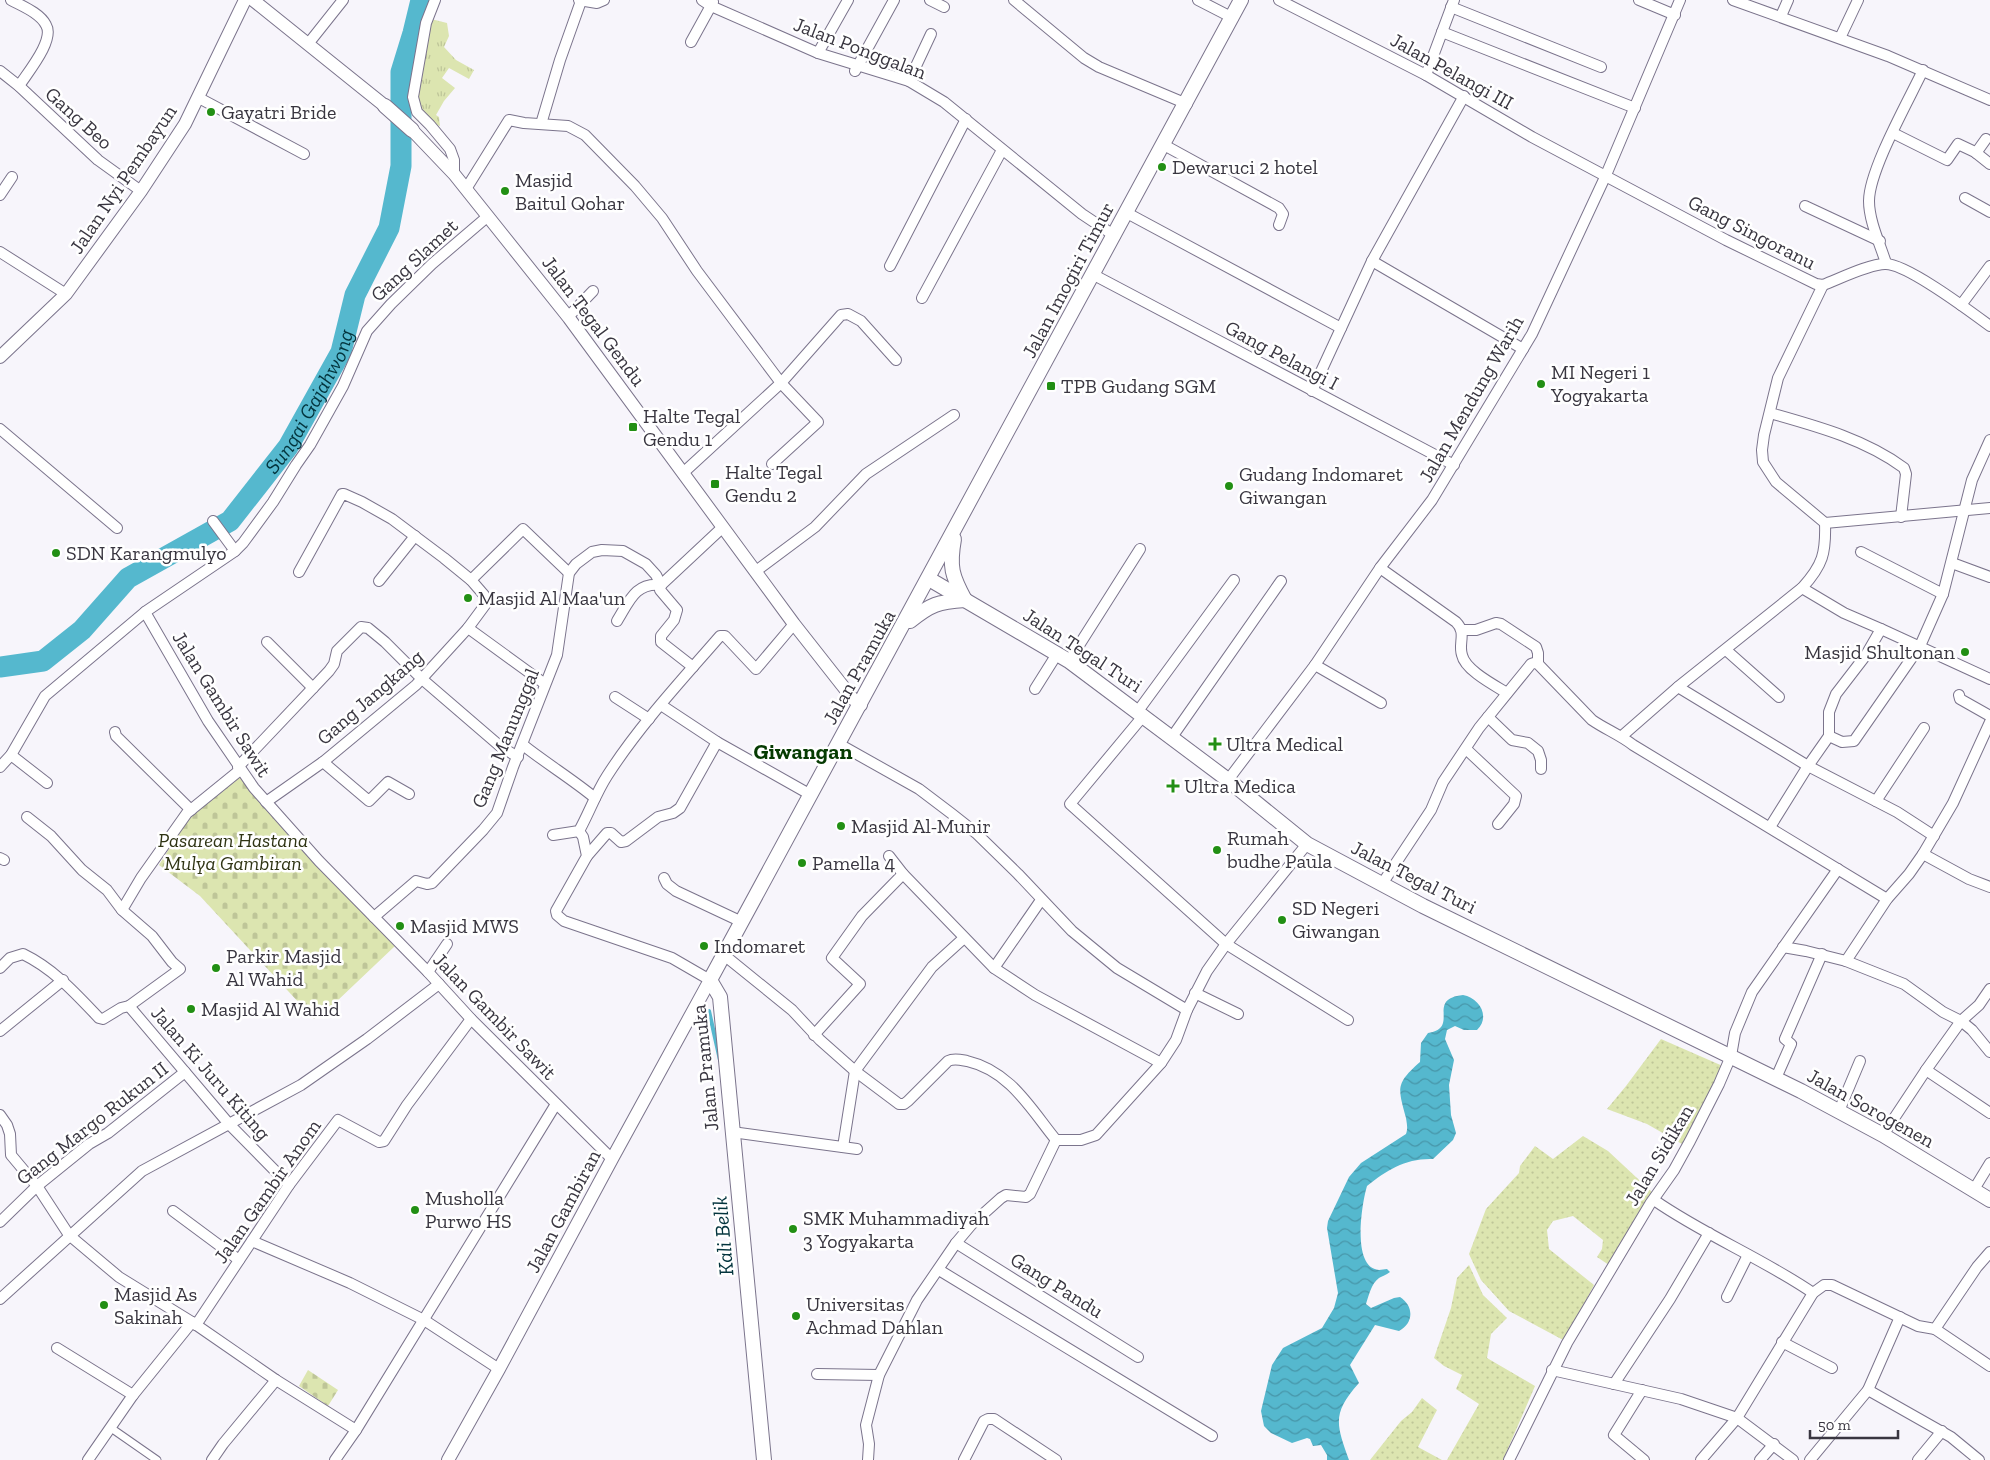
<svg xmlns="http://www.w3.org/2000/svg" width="1990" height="1460" font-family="'Zilla Slab',serif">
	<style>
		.grass { fill: url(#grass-dots) }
		.cemetery { fill: url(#cemetery-stones) }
		.park { fill: url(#park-tufts) }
		.water { fill: url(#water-waves) }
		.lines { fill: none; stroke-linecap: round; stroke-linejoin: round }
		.stream { stroke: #55b8ce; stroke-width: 4 }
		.river { stroke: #55b8ce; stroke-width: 21 }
		.pedestrian-casing { stroke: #7b748c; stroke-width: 9 }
		.minor-casing { stroke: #7b748c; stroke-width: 12 }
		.tertiary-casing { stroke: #7b748c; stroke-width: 14 }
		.secondary-casing { stroke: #7b748c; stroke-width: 16 }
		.pedestrian { stroke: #fff; stroke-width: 7 }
		.minor { stroke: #fff; stroke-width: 10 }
		.tertiary { stroke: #fff; stroke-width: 12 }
		.secondary { stroke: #fff; stroke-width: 14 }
		.poi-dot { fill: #228f14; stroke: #fff; stroke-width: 2 }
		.labels { text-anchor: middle; stroke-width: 5; stroke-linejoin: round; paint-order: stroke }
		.street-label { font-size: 20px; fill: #393640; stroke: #fff }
		.poi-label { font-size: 20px; fill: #393640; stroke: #fff; text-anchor: start }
		.park-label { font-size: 20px; font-style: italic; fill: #2f3414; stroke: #fff }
		.water-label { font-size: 21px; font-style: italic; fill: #03343d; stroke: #fff }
		.quarter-label { font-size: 22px; font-weight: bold; fill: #063b02; stroke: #fff }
	</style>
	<defs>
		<pattern id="grass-dots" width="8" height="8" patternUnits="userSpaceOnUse" patternTransform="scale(1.25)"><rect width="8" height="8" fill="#dce5b0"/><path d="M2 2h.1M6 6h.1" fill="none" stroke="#bec598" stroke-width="1.8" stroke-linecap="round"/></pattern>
		<pattern id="cemetery-stones" width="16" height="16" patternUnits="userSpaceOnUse" patternTransform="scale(1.25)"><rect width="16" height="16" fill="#dce5b0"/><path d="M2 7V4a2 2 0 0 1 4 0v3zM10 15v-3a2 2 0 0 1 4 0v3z" fill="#bec598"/></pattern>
		<pattern id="park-tufts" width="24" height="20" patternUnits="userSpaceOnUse" patternTransform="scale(1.25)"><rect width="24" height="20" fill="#dce5b0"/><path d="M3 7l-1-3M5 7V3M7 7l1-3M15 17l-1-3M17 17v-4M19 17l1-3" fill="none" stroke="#bec598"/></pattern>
		<pattern id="water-waves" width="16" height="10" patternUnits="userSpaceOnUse" patternTransform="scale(1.25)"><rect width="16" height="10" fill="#55b8ce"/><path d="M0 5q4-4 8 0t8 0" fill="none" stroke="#4796a9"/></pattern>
	</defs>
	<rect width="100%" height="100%" fill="#f7f5fb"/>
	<g class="grass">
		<path d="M1661,1039L1725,1067L1708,1103L1682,1144L1647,1124L1607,1109L1626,1086Z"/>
		<path d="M1583,1136L1608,1151L1652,1192L1609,1265L1597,1257L1602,1249L1603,1240L1573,1216L1553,1221L1547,1230L1549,1249L1594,1285L1565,1341L1509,1311L1481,1280L1469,1254L1486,1209L1519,1173L1520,1166L1535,1146L1553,1159Z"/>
		<path d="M1469,1265L1483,1295L1507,1318L1491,1334L1487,1358L1535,1386L1503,1460H1447L1479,1404L1456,1389L1462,1375L1444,1366L1434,1358L1451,1308L1457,1278Z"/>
		<path d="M1422,1398L1437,1410L1418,1447L1442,1460H1370L1401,1421L1412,1412Z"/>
	</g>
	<g class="cemetery">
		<path d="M239,776L395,946L336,1002L314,1019L200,896L159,865L190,815Z"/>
		<path d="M308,1370L338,1390L328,1406L299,1386Z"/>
	</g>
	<path class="park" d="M431,19L447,23L449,36L444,47L456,60L474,70L469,79L449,68L442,78L455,88L444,101L436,115L439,117L440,126L422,121L416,107Z"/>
	<path class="water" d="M1463,995C1479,998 1491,1016 1477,1030H1464L1455,1026L1447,1030L1445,1039L1454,1060L1449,1085L1451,1115L1456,1133L1453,1140L1433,1159C1406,1158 1387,1170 1367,1186C1362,1203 1351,1268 1379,1270C1382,1270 1384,1269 1387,1269L1390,1272C1386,1275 1382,1276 1379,1278C1371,1284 1369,1295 1366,1304L1371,1308L1394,1298L1400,1297C1414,1306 1414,1323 1399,1331L1375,1325L1350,1365L1359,1383C1332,1413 1336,1424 1349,1460H1327V1455L1321,1445L1313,1446L1310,1439L1307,1438L1292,1443L1271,1433L1264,1426L1261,1411L1272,1365L1283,1348L1322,1328L1334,1308L1338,1293L1327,1228L1328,1221L1349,1177L1361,1163L1406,1134C1408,1128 1407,1125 1406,1118C1398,1088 1395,1084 1420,1062L1421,1043L1428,1033C1461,1028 1425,999 1463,995Z"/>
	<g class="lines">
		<path class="stream" d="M709,1011L720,1060"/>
		<path class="river" id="s1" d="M0,667L43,661L82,630L128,578L230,521L288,447L341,352L355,295L389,228L401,166V72L413,33L421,0"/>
		<g class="pedestrian-casing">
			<path id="pedestrian" d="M111,1428L157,1460"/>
		</g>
		<g class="minor-casing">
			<g id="minor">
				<path d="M11,0C22,6 40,13 46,25C55,40 28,72 19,86"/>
				<path d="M435,0L426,23L413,97L417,112L430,125L450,149L454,160V174"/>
				<path d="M579,0L597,3L604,0"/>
				<path d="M702,0L711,6L818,53L909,81L944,102L1082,214L1115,236"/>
				<path d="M930,0L944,7"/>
				<path d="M1014,0L1084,58L1099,67L1187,104"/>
				<path d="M1198,0L1233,18"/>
				<path d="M1279,0L1426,75L1532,137L1726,240L1816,284L1823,285C1839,279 1869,264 1885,264C1906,263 1971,312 1990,326"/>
				<path d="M1639,0L1675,15"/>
				<path d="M1733,0L1888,56L1990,100"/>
				<path d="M1451,7L1601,67"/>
				<path d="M1781,16L1788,0"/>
				<path d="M1442,32L1635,108"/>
				<path d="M1840,38L1858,0"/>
				<path d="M691,42L713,2"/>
				<path d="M308,44L343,0"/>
				<path d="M818,53L848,0"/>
				<path d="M0,71L19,86L98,160L141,191"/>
				<path d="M855,71L894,0"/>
				<path d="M1426,75L1454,0"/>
				<path d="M909,81L931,34"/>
				<path d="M199,98L304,154"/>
				<path d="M541,124L560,60L581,1"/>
				<path d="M1893,133L1947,160L1958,144L1975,152L1990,164"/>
				<path d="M1164,145L1279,208L1283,214L1279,225"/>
				<path d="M1976,153L1986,139"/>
				<path d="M466,189L509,120L524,123L568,126L585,135L635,186L662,218L697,271L781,383L818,422L772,464"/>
				<path d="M0,195L12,177"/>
				<path d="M1965,198L1990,212"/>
				<path d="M1805,206L1880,241"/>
				<path d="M1127,213L1341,328"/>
				<path d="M0,252L66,294"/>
				<path d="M1372,261L1523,349"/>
				<path d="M1886,263C1880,244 1869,221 1869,201C1869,170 1909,100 1923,70"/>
				<path d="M890,266L966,119"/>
				<path d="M1094,275L1454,465"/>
				<path d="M922,298L1002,150"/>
				<path d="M1961,305L1990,266"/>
				<path d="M568,317L593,291"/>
				<path d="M1312,391L1372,261L1464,96"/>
				<path d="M1770,413C1816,426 1865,439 1904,468L1906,474L1901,517"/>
				<path d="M0,429L117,528"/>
				<path d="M683,473L781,383L841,315L848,314L861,321L896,360"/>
				<path d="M213,521L235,551"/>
				<path d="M1825,523L1990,508"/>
				<path d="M1861,552L1943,594"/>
				<path d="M1952,563L1990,577"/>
				<path d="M1380,568L1456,622C1467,633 1458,643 1462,655C1465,670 1494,685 1507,693"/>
				<path d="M756,571L815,527L866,474L954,415"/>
				<path d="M471,580L523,529L569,573"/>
				<path d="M379,581L415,536"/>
				<path d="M145,612L208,721L254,788L319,861L428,972L471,1019L612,1159"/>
				<path d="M617,621C629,602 635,582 661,585L723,527"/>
				<path d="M468,628L545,684"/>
				<path d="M1881,629L1990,679"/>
				<path d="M1462,630H1476L1496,623L1501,624L1536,647L1538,653V664"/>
				<path d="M267,642L313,688"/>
				<path d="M1726,650L1779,697"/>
				<path d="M1069,661L1140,549"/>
				<path d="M1315,665L1381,703"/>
				<path d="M1678,687L1808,766L1897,812L1934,836"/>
				<path d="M1035,689L1057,654"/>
				<path d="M1959,695L1960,699L1990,716"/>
				<path d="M615,697L649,719"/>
				<path d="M661,705L717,742L811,795"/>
				<path d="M1138,711L1234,580"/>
				<path d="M1144,715L1070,804L1226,944L1348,1020"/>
				<path d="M1488,717L1512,740L1528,743L1538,751L1541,760V769"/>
				<path d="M115,732L116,736L191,810"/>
				<path d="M1622,736L1678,687L1802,588C1823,565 1826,553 1825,523L1776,482L1763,462L1762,450L1764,435L1778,378L1823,285"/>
				<path d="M1829,736L1842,742L1854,741L1920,646L1943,594L1972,480L1990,440"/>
				<path d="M1172,737L1281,581"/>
				<path d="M839,744L919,789L952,814L976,833L1018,874L1072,931L1117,968L1187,1010"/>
				<path d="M523,745C547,764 572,779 595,798"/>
				<path d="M1466,749L1516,796L1514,804L1498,824"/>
				<path d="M11,755L47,783"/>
				<path d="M323,762L369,801L388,782L409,794"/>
				<path d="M0,767L11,755L45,696L145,612L235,551L243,543L273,502L296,465L310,445L343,386L367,331L391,304L432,264L487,217"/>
				<path d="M238,767L329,671L334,664L337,651L361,627L368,628L385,642L422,679L501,747L518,757"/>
				<path d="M1228,780L1315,665L1380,568L1432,500L1532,334L1606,175L1680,0"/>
				<path d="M1876,801L1924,728"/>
				<path d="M266,802L323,762L416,685L468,628L485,605L486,600L484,595L471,580L444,558L392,519L362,502L344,494H342L299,572"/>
				<path d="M27,817L51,836L82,870L107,890L122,910"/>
				<path d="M1770,827L1808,766L1829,736V712L1836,694L1866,655L1881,629L1844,613L1802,588"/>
				<path d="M579,831L583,837L587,856L556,911L557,915L564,921L672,958L710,980"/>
				<path d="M553,835L579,831C589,813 596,793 607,776C639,726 681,681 720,636H725L756,669L794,624"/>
				<path d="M1923,854L1969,879L1990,887"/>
				<path d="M587,856L607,833H611L621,842L626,841L658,817L673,813L680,808L717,742"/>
				<path d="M889,856L903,874L994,968L1035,995L1161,1063"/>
				<path d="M0,858L4,860"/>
				<path d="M664,878L667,884L676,891L742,922"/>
				<path d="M1382,884L1431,810L1443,782L1479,728L1531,664L1534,663L1538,664L1592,720C1605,729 1620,735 1633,745L1887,899"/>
				<path d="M374,917L416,881L427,884L432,883L483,830L497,813L513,767L557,655L569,573L576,564L592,552L602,550L623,551L646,564L656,575L661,585L660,590L677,610L674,620L661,636V642L693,667"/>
				<path d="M1783,947L1806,951L1846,961L1904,984L1943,1012L1961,1021L1972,1030L1990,1052"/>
				<path d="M724,955L792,1010L820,1040L855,1071L899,1104H904L908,1101L948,1061C954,1058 961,1060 967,1061C1010,1071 1030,1108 1056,1140H1081L1096,1135L1161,1063L1176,1040L1187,1010L1207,971L1226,944L1307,844"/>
				<path d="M1846,961L1887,899L1909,874L1923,854L1953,803L1990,722"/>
				<path d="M0,968L10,958L23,954C54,969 76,994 99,1018L103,1019L121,1008L129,1006L180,969L172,962L152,936L122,910L141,878L187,813L240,770"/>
				<path d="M994,968L1041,900"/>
				<path d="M428,972L447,944"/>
				<path d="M1195,993L1238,1014"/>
				<path d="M129,1006L229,1124L289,1185"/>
				<path d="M0,1031L63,980"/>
				<path d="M814,1035L860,984L832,958L862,916L903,874"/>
				<path d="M1926,1070L1990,1113"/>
				<path d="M1776,1078L1791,1044L1785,1039L1822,954"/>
				<path d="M1839,1111L1860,1061"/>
				<path d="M0,1115L7,1125L10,1134L11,1155L37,1186L69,1235L119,1277L192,1322L276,1380L356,1430"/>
				<path d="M732,1132L857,1149"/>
				<path d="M1883,1135L1926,1070L1961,1021L1979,1005L1990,989"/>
				<path d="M843,1147L855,1071L932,967L964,938"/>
				<path d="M1973,1191L1990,1163"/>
				<path d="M1654,1200C1704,1235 1762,1258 1813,1293"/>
				<path d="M173,1211L239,1260"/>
				<path d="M0,1222L37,1186L89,1144L108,1133L185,1072"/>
				<path d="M252,1241L350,1283L424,1320L499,1369"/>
				<path d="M956,1243L1138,1357"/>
				<path d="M939,1270L1212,1436"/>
				<path d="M1727,1297L1748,1255"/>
				<path d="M0,1299L142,1171L301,1085L367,1039L439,984"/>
				<path d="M196,1325L289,1185L338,1120L379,1142L384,1141L407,1105L471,1019"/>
				<path d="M1935,1329L1990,1366"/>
				<path d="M1782,1342L1832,1368"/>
				<path d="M57,1348L133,1395"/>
				<path d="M1552,1370L1681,1399L1737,1418L1793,1460"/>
				<path d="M817,1374L879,1375"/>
				<path d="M1614,1384L1670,1299L1709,1233"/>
				<path d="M1642,1390L1614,1435L1644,1460"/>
				<path d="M1868,1390L1951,1437L1979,1460"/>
				<path d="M88,1460L133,1395L192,1322"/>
				<path d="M212,1460L223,1444L276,1380"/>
				<path d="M335,1460L356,1430L556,1104"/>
				<path d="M868,1460L869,1444L866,1425L879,1375L917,1300L956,1243L972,1224L1001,1198L1006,1195L1026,1197L1030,1194L1056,1140"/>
				<path d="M964,1460L984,1421L988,1419H994L1056,1460"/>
				<path d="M1509,1460L1567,1343L1650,1204L1674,1170L1690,1141L1719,1084L1731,1056L1735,1033L1752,992L1838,869"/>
				<path d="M1701,1460L1737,1418L1813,1293L1824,1285H1832L1918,1326L1935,1329L1977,1267L1990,1252"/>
				<path d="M1760,1460L1774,1444"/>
				<path d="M1810,1460L1868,1390L1900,1317"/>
				<path d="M1918,1460L1942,1431"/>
			</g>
		</g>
		<g class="tertiary-casing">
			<g id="tertiary">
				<path d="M253,0L385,106"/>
				<path d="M412,130L454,174L569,318L794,624L853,699L861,705"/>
				<path d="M0,357L66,294L141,191L185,124L245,0"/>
				<path d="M448,1460L499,1369L612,1159L710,980"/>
			</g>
		</g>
		<g class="secondary-casing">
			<g id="secondary">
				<path d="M385,106L412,130"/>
				<path d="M954,539C949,567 952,576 965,600"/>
				<path d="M929,579L1069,661L1228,780L1307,844L1423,906L1801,1091L1883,1135L1990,1200"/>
				<path d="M910,621C931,604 938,602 965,600"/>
				<path d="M764,1460L720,997L710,980L1241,0"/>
			</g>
		</g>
		<use href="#pedestrian" class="pedestrian"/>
		<use href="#minor" class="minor"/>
		<use href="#tertiary" class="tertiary"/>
		<use href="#secondary" class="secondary"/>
	</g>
	<g class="poi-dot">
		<circle cx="211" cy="112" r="5"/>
		<circle cx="1162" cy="167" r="5"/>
		<circle cx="505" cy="191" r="5"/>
		<circle cx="1541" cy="384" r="5"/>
		<rect x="1046" y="381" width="10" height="10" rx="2.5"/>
		<rect x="628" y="422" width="10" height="10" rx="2.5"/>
		<rect x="710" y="479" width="10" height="10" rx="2.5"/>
		<circle cx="1229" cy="486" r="5"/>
		<circle cx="56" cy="553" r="5"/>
		<circle cx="468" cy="598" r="5"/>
		<circle cx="1965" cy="652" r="5"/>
		<path d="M1212.5 736.5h5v5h5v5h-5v5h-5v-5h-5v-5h5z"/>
		<path d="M1170.5 778.5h5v5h5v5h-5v5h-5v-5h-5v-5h5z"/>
		<circle cx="841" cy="826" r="5"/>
		<circle cx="1217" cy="850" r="5"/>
		<circle cx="802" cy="863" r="5"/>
		<circle cx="1282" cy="920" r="5"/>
		<circle cx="400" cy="926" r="5"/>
		<circle cx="704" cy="946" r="5"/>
		<circle cx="216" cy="968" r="5"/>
		<circle cx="191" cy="1009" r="5"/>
		<circle cx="415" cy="1210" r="5"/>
		<circle cx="793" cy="1229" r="5"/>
		<circle cx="104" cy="1305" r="5"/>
		<circle cx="796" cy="1316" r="5"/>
	</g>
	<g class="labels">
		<g class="street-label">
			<text transform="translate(860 48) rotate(21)" y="7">Jalan Ponggalan</text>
			<text transform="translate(1452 71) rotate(29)" y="7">Jalan Pelangi III</text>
			<text transform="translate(79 118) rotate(42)" y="7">Gang Beo</text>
			<text transform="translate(123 179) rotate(-56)" y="7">Jalan Nyi Pembayun</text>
			<text transform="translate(1752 232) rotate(27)" y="7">Gang Singoranu</text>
			<text transform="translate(414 260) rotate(-43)" y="7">Gang Slamet</text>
			<text transform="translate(1068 280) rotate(-62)" y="7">Jalan Imogiri Timur</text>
			<text transform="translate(594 321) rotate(53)" y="7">Jalan Tegal Gendu</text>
			<text transform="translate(1282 355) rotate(28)" y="7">Gang Pelangi I</text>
			<text transform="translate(1471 399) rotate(-60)" y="7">Jalan Mendung Warih</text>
			<text transform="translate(1083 650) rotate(33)" y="7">Jalan Tegal Turi</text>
			<text transform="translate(859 667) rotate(-61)" y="7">Jalan Pramuka</text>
			<text transform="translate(370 697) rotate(-41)" y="7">Gang Jangkang</text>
			<text transform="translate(222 704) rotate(58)" y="7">Jalan Gambir Sawit</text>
			<text transform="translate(505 738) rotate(-68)" y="7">Gang Manunggal</text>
			<text transform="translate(1414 877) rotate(27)" y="7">Jalan Tegal Turi</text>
			<text transform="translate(495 1016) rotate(46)" y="7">Jalan Gambir Sawit</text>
			<text transform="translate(705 1068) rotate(-96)" y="7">Jalan Pramuka</text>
			<text transform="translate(211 1073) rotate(49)" y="7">Jalan Ki Juru Kiting</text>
			<text transform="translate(1871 1108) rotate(29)" y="7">Jalan Sorogenen</text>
			<text transform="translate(92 1123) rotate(-38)" y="7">Gang Margo Rukun II</text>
			<text transform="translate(1659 1155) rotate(-59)" y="7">Jalan Sidikan</text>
			<text transform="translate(267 1191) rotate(-55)" y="7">Jalan Gambir Anom</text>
			<text transform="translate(563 1211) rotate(-62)" y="7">Jalan Gambiran</text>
			<text transform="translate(1057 1285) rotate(32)" y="7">Gang Pandu</text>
		</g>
		<g class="poi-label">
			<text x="221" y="119">Gayatri Bride</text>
			<text x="1172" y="174">Dewaruci 2 hotel</text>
			<text x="515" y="187">Masjid<tspan x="515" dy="23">Baitul Qohar</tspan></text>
			<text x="1551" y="379">MI Negeri 1<tspan x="1551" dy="23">Yogyakarta</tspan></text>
			<text x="1061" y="393">TPB Gudang SGM</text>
			<text x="643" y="423">Halte Tegal<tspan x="643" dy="23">Gendu 1</tspan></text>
			<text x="725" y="479">Halte Tegal<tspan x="725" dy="23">Gendu 2</tspan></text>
			<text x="1239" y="481">Gudang Indomaret<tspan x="1239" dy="23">Giwangan</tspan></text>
			<text x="66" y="560">SDN Karangmulyo</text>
			<text x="478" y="605">Masjid Al Maa'un</text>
			<text x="1955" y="659" text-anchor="end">Masjid Shultonan</text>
			<text x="1226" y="751">Ultra Medical</text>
			<text x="1184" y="793">Ultra Medica</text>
			<text x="851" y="833">Masjid Al-Munir</text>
			<text x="1227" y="845">Rumah<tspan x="1227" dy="23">budhe Paula</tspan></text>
			<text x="812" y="870">Pamella 4</text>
			<text x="1292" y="915">SD Negeri<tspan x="1292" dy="23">Giwangan</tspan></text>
			<text x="410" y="933">Masjid MWS</text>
			<text x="714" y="953">Indomaret</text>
			<text x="226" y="963">Parkir Masjid<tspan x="226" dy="23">Al Wahid</tspan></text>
			<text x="201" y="1016">Masjid Al Wahid</text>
			<text x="425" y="1205">Musholla<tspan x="425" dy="23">Purwo HS</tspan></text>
			<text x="803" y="1225">SMK Muhammadiyah<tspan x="803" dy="23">3 Yogyakarta</tspan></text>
			<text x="114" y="1301">Masjid As<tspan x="114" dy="23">Sakinah</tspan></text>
			<text x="806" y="1311">Universitas<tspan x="806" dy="23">Achmad Dahlan</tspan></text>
		</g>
		<g class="park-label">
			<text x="233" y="847">Pasarean Hastana<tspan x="233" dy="23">Mulya Gambiran</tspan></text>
		</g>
		<g class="water-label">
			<text dy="7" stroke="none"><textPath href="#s1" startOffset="424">Sungai Gajahwong</textPath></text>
			<text transform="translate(723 1236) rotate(-95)" y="7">Kali Belik</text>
		</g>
		<g class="quarter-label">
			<text x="803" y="759">Giwangan</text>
		</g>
	</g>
	<path d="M1810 1430v8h88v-8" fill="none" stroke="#393640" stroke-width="2.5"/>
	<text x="1818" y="1430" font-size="15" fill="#393640" stroke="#ffffff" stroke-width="4" paint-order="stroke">50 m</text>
</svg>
